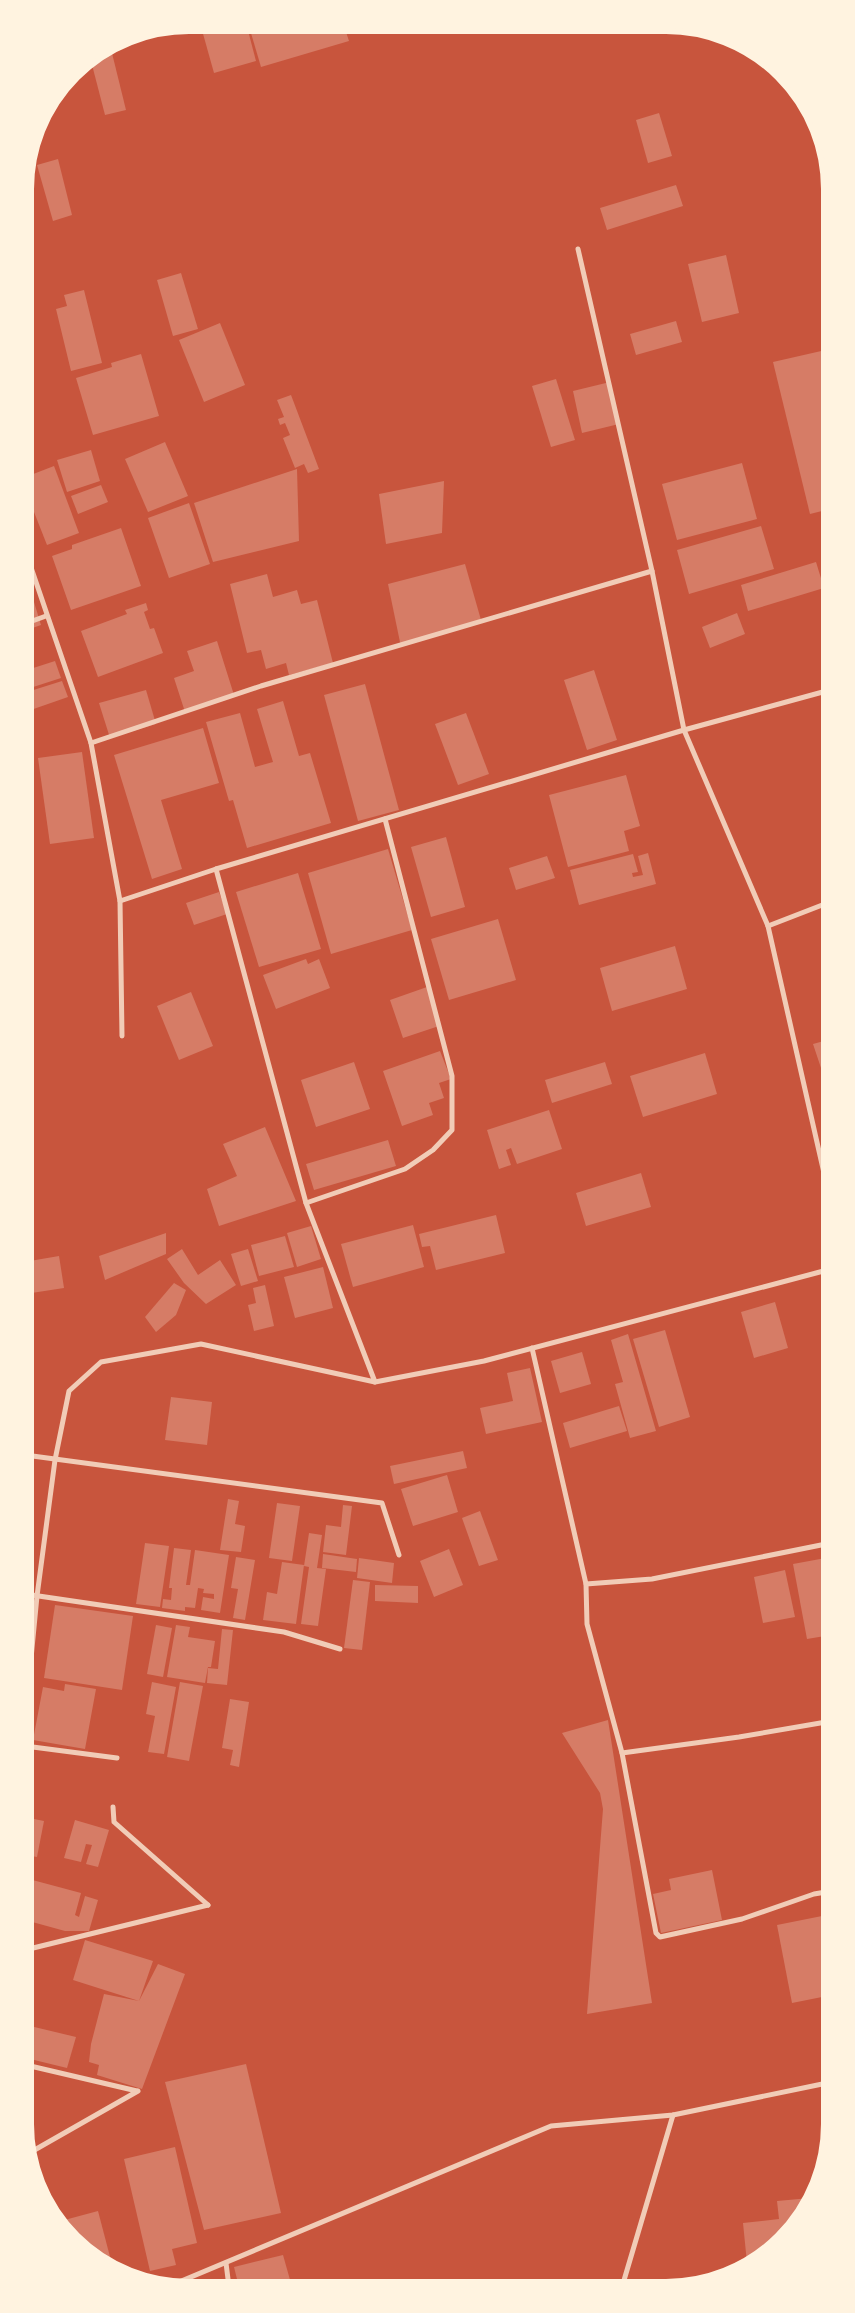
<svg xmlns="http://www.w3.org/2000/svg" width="855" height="2313" font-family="'Noto Sans',sans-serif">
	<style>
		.building { fill: #d67c66 }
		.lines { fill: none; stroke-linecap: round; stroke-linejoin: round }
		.minor { stroke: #f1ccb7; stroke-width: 5 }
		.rim { fill: none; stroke: #fff3e0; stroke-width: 6 }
	</style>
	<rect width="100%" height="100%" fill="#c8553d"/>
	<g class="building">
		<path d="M200,23H246L256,61L214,73Z"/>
		<path d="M248,23H343L349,41L261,67Z"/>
		<path d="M110,45L126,110L105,115L90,57Z"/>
		<path d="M659,113L672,156L648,163L636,120Z"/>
		<path d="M58,159L72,215L53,221L37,165Z"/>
		<path d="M676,185L683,206L607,230L600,208Z"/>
		<path d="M726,255L739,313L702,322L688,264Z"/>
		<path d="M181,273L198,329L173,336L157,280Z"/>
		<path d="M84,290L102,363L71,371L56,309L67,306L64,295Z"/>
		<path d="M676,321L682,342L636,355L630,334Z"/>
		<path d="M220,323L245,385L204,402L179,340Z"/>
		<path d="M830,349V509L810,514L773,362Z"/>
		<path d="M141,354L159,416L93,435L76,378L112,367L111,363Z"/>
		<path d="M556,379L575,440L551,447L532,386Z"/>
		<path d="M610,382L619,424L582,433L573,391Z"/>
		<path d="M291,395L319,469L308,473L304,464L295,468L283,438L290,435L285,423L280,425L278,419L284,417L277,400Z"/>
		<path d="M165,442L188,496L148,512L125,459Z"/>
		<path d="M91,450L100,481L67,492L57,460Z"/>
		<path d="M742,463L757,519L677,540L662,484Z"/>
		<path d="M54,466L79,533L47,545L23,484V478Z"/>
		<path d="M297,469L299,541L213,562L194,503Z"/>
		<path d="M444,481L442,533L386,544L379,494Z"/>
		<path d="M101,485L108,502L78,514L71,496Z"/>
		<path d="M189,503L210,564L169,578L148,518Z"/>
		<path d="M761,526L774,569L689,594L677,550Z"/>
		<path d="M121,528L141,586L71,610L52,556L72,549V545Z"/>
		<path d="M816,562L824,588L748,611L741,585Z"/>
		<path d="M465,564L481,620L401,647L388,584Z"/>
		<path d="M267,574L273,597L297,590L301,604L317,600L333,663L289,675L286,663L266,669L261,650L247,653L230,584Z"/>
		<path d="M34,602L41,625L24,631V605Z"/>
		<path d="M146,603L148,610L144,612L150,629L154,628L163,653L98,677L81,631L127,614L125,610Z"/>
		<path d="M737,613L745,634L710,648L702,627Z"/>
		<path d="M217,641L234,695L185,712L174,678L194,671L187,651Z"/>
		<path d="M55,661L61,678L24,690V671Z"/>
		<path d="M594,670L617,740L587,750L564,680Z"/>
		<path d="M62,681L68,697L25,712L24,693Z"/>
		<path d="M365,684L399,810L358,821L324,695Z"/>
		<path d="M146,690L156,724L110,738L99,703Z"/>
		<path d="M283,701L299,756L310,753L331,823L247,848L233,800L229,801L206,722L240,713L255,767L273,762L257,709Z"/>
		<path d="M466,713L489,774L458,785L435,724Z"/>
		<path d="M203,728L219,783L161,800L182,869L152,879L114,755Z"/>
		<path d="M82,752L94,838L50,844L38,758Z"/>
		<path d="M626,775L640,826L624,831L629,851L568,867L549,795Z"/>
		<path d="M446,837L465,907L431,917L411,847Z"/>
		<path d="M388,849L412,930L331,954L308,873Z"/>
		<path d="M648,853L656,884L579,905L570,870L633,854L638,872L632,873L633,877L643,875L638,856Z"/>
		<path d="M547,856L555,878L516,890L509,868Z"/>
		<path d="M298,873L321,949L259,967L236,892Z"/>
		<path d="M219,892L227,914L194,925L186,903Z"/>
		<path d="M498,919L516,980L449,1000L431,939Z"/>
		<path d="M675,946L687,989L612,1011L600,968Z"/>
		<path d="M306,959L308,964L319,959L330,988L276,1009L263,975Z"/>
		<path d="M427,987L439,1026L403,1038L390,1000Z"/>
		<path d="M191,992L213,1046L179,1060L157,1006Z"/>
		<path d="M831,1039V1079L825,1080L813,1044Z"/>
		<path d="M440,1051L451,1079L439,1083L444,1098L429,1103L433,1115L402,1126L383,1071Z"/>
		<path d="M705,1053L717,1094L643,1117L630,1076Z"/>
		<path d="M354,1062L370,1109L316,1127L301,1080Z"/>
		<path d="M605,1062L612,1084L552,1103L545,1080Z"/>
		<path d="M549,1110L562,1149L517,1164L511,1148L506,1150L511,1165L499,1169L487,1130Z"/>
		<path d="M265,1127L296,1201L219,1226L207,1189L237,1176L223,1144Z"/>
		<path d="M388,1140L396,1166L314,1190L306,1164Z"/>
		<path d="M641,1173L651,1207L586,1226L576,1193Z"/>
		<path d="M496,1215L505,1253L436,1270L430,1246L422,1247L419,1234Z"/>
		<path d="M413,1225L424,1267L353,1287L341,1244Z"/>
		<path d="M311,1226L321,1259L297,1267L287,1233Z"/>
		<path d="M166,1233V1254L105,1280L99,1256Z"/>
		<path d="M285,1236L294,1267L259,1276L251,1245Z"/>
		<path d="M182,1249L198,1275L220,1260L236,1285L206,1304L184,1283L167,1259Z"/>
		<path d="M248,1249L258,1281L241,1286L231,1254Z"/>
		<path d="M59,1256L64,1288L25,1294L24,1262Z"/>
		<path d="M323,1267L333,1308L295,1318L284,1277Z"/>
		<path d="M174,1283L186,1290L176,1315L156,1332L145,1317Z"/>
		<path d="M265,1285L274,1326L254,1331L248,1305L256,1303L253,1288Z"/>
		<path d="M775,1302L788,1348L754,1358L741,1312Z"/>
		<path d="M665,1330L690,1417L659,1427L633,1339Z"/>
		<path d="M628,1334L656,1431L630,1438L615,1384L623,1382L611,1340Z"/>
		<path d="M582,1352L591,1384L560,1393L551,1361Z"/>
		<path d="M530,1368L542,1422L486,1434L480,1408L513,1401L507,1373Z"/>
		<path d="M171,1397L212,1402L207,1445L165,1440Z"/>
		<path d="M619,1406L627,1431L570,1448L563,1423Z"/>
		<path d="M463,1451L467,1468L394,1484L390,1466Z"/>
		<path d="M447,1475L458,1512L413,1526L401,1489Z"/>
		<path d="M228,1499L239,1501L235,1524L245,1526L241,1552L220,1550Z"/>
		<path d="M277,1503L300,1506L292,1561L269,1558Z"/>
		<path d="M343,1505L352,1506L346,1555L323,1552L326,1525L341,1527Z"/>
		<path d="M480,1511L498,1560L479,1566L462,1518Z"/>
		<path d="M309,1533L322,1535L317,1568L326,1569L318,1626L301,1624L309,1567L304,1566Z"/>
		<path d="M145,1543L169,1546L160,1607L136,1604Z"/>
		<path d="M174,1548L191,1550L186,1585H190L195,1550L229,1555L220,1613L201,1610L203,1597L214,1599V1594L203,1593L204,1589L198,1588L195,1608L185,1607V1611L162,1608L163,1599L171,1600L172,1588H169Z"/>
		<path d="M449,1549L463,1585L434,1597L420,1561Z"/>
		<path d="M323,1554L357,1559L356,1572L322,1568Z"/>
		<path d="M236,1557L255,1560L245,1620L233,1618L238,1589L231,1588Z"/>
		<path d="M831,1557V1635L807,1639L793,1564Z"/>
		<path d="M359,1558L394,1563L392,1583L357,1578Z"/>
		<path d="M282,1562L304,1565L296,1624L263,1620L267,1592L277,1594Z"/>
		<path d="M785,1570L795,1617L763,1623L754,1577Z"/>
		<path d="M353,1580L370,1582L362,1650L344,1648Z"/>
		<path d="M375,1585L418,1586V1603L375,1601Z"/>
		<path d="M55,1605L133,1616L122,1690L44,1678Z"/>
		<path d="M156,1625L172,1628L163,1677L147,1674Z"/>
		<path d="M176,1625L190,1627L188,1637L215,1641L211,1667H208L205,1683L167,1677Z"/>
		<path d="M222,1629L233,1630L227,1685L207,1683L208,1668L218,1669Z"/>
		<path d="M152,1682L176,1687L164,1754L148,1752L155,1716L146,1714Z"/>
		<path d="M180,1682L203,1686L189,1761L167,1757Z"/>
		<path d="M65,1684L96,1689L85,1749L33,1740L43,1687L64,1691Z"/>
		<path d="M230,1699L249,1702L239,1767L230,1765L233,1750L222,1748Z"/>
		<path d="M608,1720L652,2003L587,2014L603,1809L600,1793L562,1733Z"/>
		<path d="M29,1818L44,1821L37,1857L25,1855V1838Z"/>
		<path d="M75,1820L109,1830L98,1867L86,1864L92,1845L86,1844L81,1862L64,1858Z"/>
		<path d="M712,1870L722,1920L661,1933L653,1894L671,1890L669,1879Z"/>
		<path d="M25,1878L81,1893L75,1915L79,1917L85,1896L98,1900L89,1931H65L25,1920Z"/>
		<path d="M832,1914V1995L792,2003L777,1925Z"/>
		<path d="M85,1940L153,1961L139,2001L158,1964L185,1974L142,2089L97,2075L99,2065L89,2062L91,2044L104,1994L139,2001L73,1980Z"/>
		<path d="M26,2025L76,2037L67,2068L26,2058Z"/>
		<path d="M246,2064L281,2213L204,2230L165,2082Z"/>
		<path d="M175,2147L197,2243L172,2249L176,2265L150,2271L124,2159Z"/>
		<path d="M810,2198V2203L791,2233L757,2261L747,2263L743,2223L779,2219L777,2201Z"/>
		<path d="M98,2211L114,2272L72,2242L57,2222Z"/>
		<path d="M283,2255L292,2287H239L234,2267Z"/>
	</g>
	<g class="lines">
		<g class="minor">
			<path d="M578,249L652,571L684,730L768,926L831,1204"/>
			<path d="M23,544L91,743L120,901L122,1036"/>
			<path d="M24,624L46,616"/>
			<path d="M91,743L261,686L652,571"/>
			<path d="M216,869L306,1203L375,1382"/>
			<path d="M120,901L216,869L684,730L830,690"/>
			<path d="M768,926L830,902"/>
			<path d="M306,1203L405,1169L433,1150L452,1130V1076L385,819"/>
			<path d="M532,1348L586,1584L587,1624L622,1753L656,1933L660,1937L742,1919L814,1894L832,1891"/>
			<path d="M25,1455L382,1503L399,1555"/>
			<path d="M586,1584L652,1579L831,1543"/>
			<path d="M25,1594L284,1632L340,1649"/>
			<path d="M25,1721L37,1596L55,1460L69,1391L101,1362L201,1344L375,1382L484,1361L831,1269"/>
			<path d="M25,1746L117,1758"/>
			<path d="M622,1753L739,1737L832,1721"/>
			<path d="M113,1807L114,1822L208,1905"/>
			<path d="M25,1950L208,1905"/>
			<path d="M26,2065L137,2091"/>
			<path d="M26,2157L31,2152L138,2091"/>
			<path d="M226,2263L229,2287"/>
			<path d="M167,2287L551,2126L673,2115L832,2082"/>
			<path d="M622,2287L673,2115"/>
		</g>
	</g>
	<path d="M0 0H855V2313H0ZM189 31H666A158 158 0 0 1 824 189V2124A158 158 0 0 1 666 2282H189A158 158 0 0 1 31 2124V189A158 158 0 0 1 189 31Z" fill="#fff3e0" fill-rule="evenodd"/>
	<path class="rim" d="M189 31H666A158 158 0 0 1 824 189V2124A158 158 0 0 1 666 2282H189A158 158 0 0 1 31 2124V189A158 158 0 0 1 189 31Z"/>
</svg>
